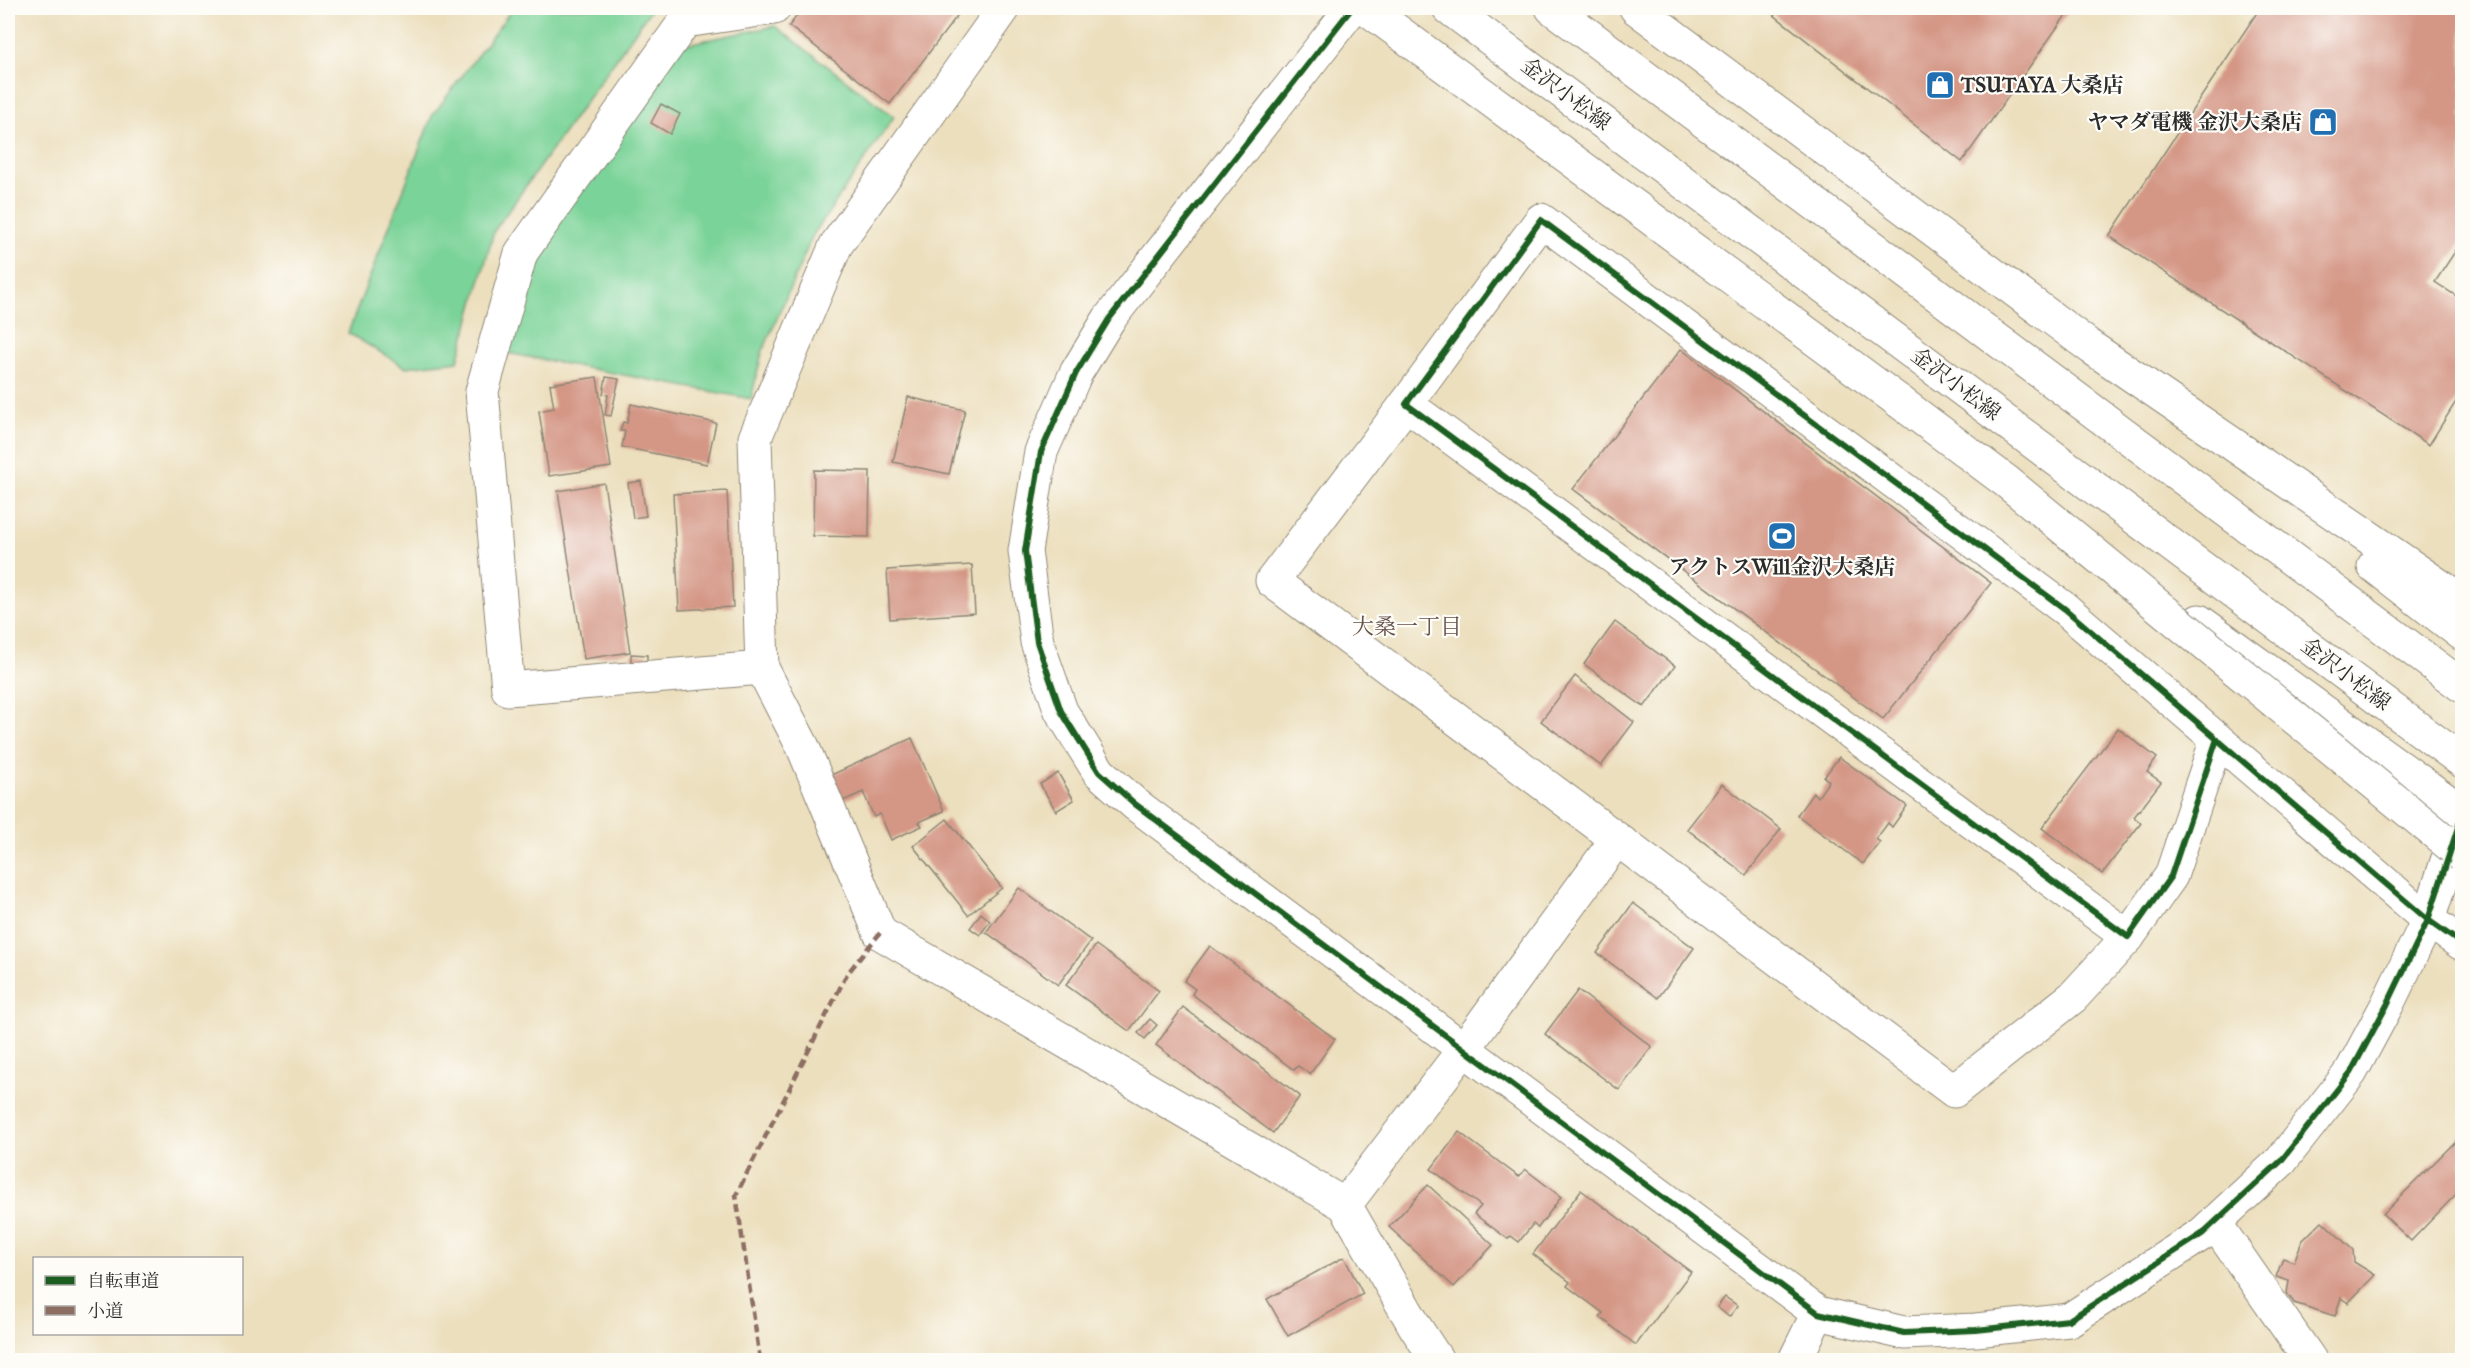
<svg xmlns="http://www.w3.org/2000/svg" width="2470" height="1368" font-family="'IM FELL French Canon','Noto Serif JP',serif">
	<style>
		.green { fill: #7ad398; stroke: #527f62; stroke-width: 1.5 }
		.building { fill: #d49685 }
		.lines { fill: none; stroke-linecap: round; stroke-linejoin: round }
		.minor-casing { stroke: #8c8574; stroke-width: 35 }
		.major-casing { stroke: #8c8574; stroke-width: 35 }
		.minor { stroke: #fff; stroke-width: 33 }
		.major { stroke: #fff; stroke-width: 33 }
		.major-bridge-casing { stroke: #8c8574; stroke-width: 35; stroke-linecap: butt }
		.major-bridge { stroke: #fff; stroke-width: 33 }
		.quiet { stroke: #8d6e63; stroke-width: 4.5; stroke-dasharray: 9 4.5; stroke-linecap: butt }
		.cycleway-casing { stroke: #fdfcf7; stroke-width: 10 }
		.cycleway { stroke: #1b5e20; stroke-width: 6 }
		.labels { text-anchor: middle; stroke-width: 4.5; stroke-linejoin: round; paint-order: stroke }
		.poi-label { font-size: 21px; font-weight: bold; fill: #2b2b2b; stroke: #fdfcf7; text-anchor: start }
		.street-label { font-size: 21px; fill: #2b2b2b; stroke: #fdfcf7 }
		.neighbourhood-label { font-size: 22px; fill: #66504a; stroke: #fdfcf7 }
	</style>
	<rect width="100%" height="100%" fill="#fdfcf7"/>
	<filter id="ink" filterUnits="userSpaceOnUse"><feTurbulence type="fractalNoise" baseFrequency=".0167" numOctaves="2"/><feDisplacementMap in="SourceGraphic" scale="12" xChannelSelector="R" yChannelSelector="G"/><feConvolveMatrix kernelMatrix="1 2 1 2 8 2 1 2 1" color-interpolation-filters="sRGB"/></filter>
	<filter id="wash" filterUnits="userSpaceOnUse"><feTurbulence type="fractalNoise" baseFrequency=".008" numOctaves="4" result="noise"/><feDisplacementMap in="SourceGraphic" scale="24" xChannelSelector="R" yChannelSelector="G"/><feGaussianBlur stdDeviation="1.35" result="paint"/><feColorMatrix in="noise" values="0 0 0 0 0 0 0 0 0 0 0 0 0 0 0 0 0 1.4 0 .05"/><feComposite in="paint" operator="in"/></filter>
	<g filter="url(#wash)">
		<rect width="100%" height="100%" fill="#ecdfbe"/>
		<g class="green">
			<path d="M513,8H652L494,231L458,361L405,367L348,333L432,116Z"/>
			<path d="M775,26L894,117L813,235L762,353L751,399L496,351L521,253L667,48Z"/>
		</g>
		<g id="blocks">
			<g class="building">
				<path d="M803,8H963L890,104L789,26Z"/>
				<path d="M1765,8H2071L1962,162Z"/>
				<path d="M2260,8H2462V241L2435,282L2462,300V392L2429,445L2109,236Z"/>
				<path d="M661,104L680,114L670,134L651,123Z"/>
				<path d="M1681,349L1991,583L1883,719L1573,489Z"/>
				<path d="M597,377L611,467L549,476L539,411L554,408L550,384Z"/>
				<path d="M606,377L619,379L611,416L605,415L608,395L603,394Z"/>
				<path d="M908,397L965,410L949,474L893,462Z"/>
				<path d="M631,404L716,423L707,464L622,447L625,431H620L623,422L627,423Z"/>
				<path d="M814,470L870,471L869,537L813,536Z"/>
				<path d="M641,481L646,516L633,518L628,483Z"/>
				<path d="M604,483L630,652L584,659L558,491Z"/>
				<path d="M727,491L733,607L679,610L673,494Z"/>
				<path d="M972,565L975,613L890,619L887,570Z"/>
				<path d="M1615,622L1675,666L1644,707L1584,664Z"/>
				<path d="M631,654L647,655V666H631Z"/>
				<path d="M1575,676L1634,722L1601,766L1541,721Z"/>
				<path d="M2118,728L2157,758L2147,772L2161,782L2134,817L2141,823L2102,874L2042,828Z"/>
				<path d="M912,738L944,811L919,822L922,826L891,840L880,814L874,817L863,792L843,801L831,775Z"/>
				<path d="M1839,757L1907,806L1892,827L1888,823L1876,839L1880,842L1863,864L1797,815L1813,793L1818,797L1829,781L1824,777Z"/>
				<path d="M1058,773L1074,800L1056,811L1040,784Z"/>
				<path d="M1722,784L1781,829L1746,875L1687,829Z"/>
				<path d="M947,819L1002,888L968,915L913,846Z"/>
				<path d="M1019,888L1091,941L1058,985L986,932Z"/>
				<path d="M1633,903L1694,948L1658,998L1597,953Z"/>
				<path d="M981,913L990,921L980,935L970,928Z"/>
				<path d="M1096,945L1159,991L1129,1031L1066,985Z"/>
				<path d="M1210,946L1335,1039L1310,1074L1298,1066L1294,1070L1192,994L1195,989L1184,981Z"/>
				<path d="M1578,990L1652,1047L1619,1090L1545,1034Z"/>
				<path d="M1183,1007L1300,1096L1273,1133L1156,1045Z"/>
				<path d="M1150,1019L1157,1025L1145,1039L1138,1033Z"/>
				<path d="M1459,1132L1519,1177L1525,1169L1561,1197L1538,1228L1533,1224L1519,1242L1511,1236L1508,1239L1474,1214L1481,1206L1431,1169Z"/>
				<path d="M2462,1135V1188L2411,1241L2383,1214Z"/>
				<path d="M1428,1185L1493,1245L1454,1287L1389,1227Z"/>
				<path d="M1581,1190L1691,1272L1636,1345L1600,1317L1603,1313L1567,1286L1570,1282L1533,1254Z"/>
				<path d="M2322,1221L2353,1250L2354,1262L2375,1275L2348,1303L2341,1298L2335,1316L2294,1303L2287,1293L2289,1281L2276,1277L2283,1258L2294,1262L2302,1241Z"/>
				<path d="M1344,1257L1363,1294L1288,1336L1267,1299Z"/>
				<path d="M1725,1297L1738,1306L1729,1317L1717,1307Z"/>
			</g>
		</g>
	</g>
	<g filter="url(#ink)">
		<use href="#blocks" fill-opacity="0" stroke="#8c8574" stroke-width="1.5"/>
		<g class="lines">
			<g class="minor-casing">
				<g id="minor">
					<path d="M1004,8L836,245L755,438L762,668L803,747L880,933L1345,1205"/>
					<path d="M1352,8L1109,319L1076,373L1041,452L1025,551L1037,642L1061,711L1099,772L1135,804L1818,1313L1904,1333L1976,1330L2069,1320L2202,1234L2281,1161L2351,1072L2387,1005L2428,920L2462,815"/>
					<path d="M1406,404L1272,581L1954,1091L2073,997L2128,937"/>
					<path d="M762,668L508,689L482,391L521,253L685,21L774,8"/>
					<path d="M2217,739L2171,876L2128,937L1406,404L1541,220L2065,609L2428,920L2462,944"/>
					<path d="M2215,1223L2310,1360"/>
					<path d="M1437,1360L1416,1328L1345,1205L1464,1049L1617,839"/>
					<path d="M1795,1360L1818,1313"/>
				</g>
			</g>
			<g class="major-casing">
				<g id="major">
					<path d="M1366,8L1900,402"/>
					<path d="M1449,8L2462,761"/>
					<path d="M1552,8L2462,686"/>
					<path d="M1636,8L2092,348L2462,601"/>
					<path d="M2374,566L2462,634"/>
					<path d="M2199,621L2462,812"/>
				</g>
			</g>
			<use href="#minor" class="minor"/>
			<use href="#major" class="major"/>
			<g class="major-bridge-casing">
				<path id="major-bridge" d="M1900,402L2007,482L2462,855"/>
			</g>
			<use href="#major-bridge" class="major-bridge"/>
			<path class="quiet" d="M760,1360L736,1195L847,974L880,933"/>
			<g class="cycleway-casing">
				<g id="cycleway">
					<path d="M1352,8L1109,319L1076,373L1041,452L1025,551L1037,642L1061,711L1099,772L1135,804L1818,1313L1904,1333L1976,1330L2069,1320L2202,1234L2281,1161L2351,1072L2387,1005L2428,920L2462,815"/>
					<path d="M2217,739L2171,876L2128,937L1406,404L1541,220L2065,609L2428,920L2462,944"/>
				</g>
			</g>
			<use href="#cycleway" class="cycleway"/>
		</g>
	</g>
	<defs>
		<g id="shop-square" transform="scale(1.5)"><rect x="-9" y="-9" width="18" height="18" rx="4" fill="#1f6fb2" stroke="#fdfcf7"/><path d="M-5-2.5h2.3a2.7 3.5 0 0 1 5.4 0H5L5.5 6h-11ZM-1.5-2.5h3a1.5 2.3 0 0 0-3 0Z" fill="#fff"/></g>
		<g id="stadium-square" transform="scale(1.5)"><rect x="-9" y="-9" width="18" height="18" rx="4" fill="#1f6fb2" stroke="#fdfcf7"/><path d="M0-5a6.5 5 0 1 0 0 10a6.5 5 0 1 0 0-10ZM-3.5-1.8h7v3.6h-7Z" fill="#fff"/></g>
	</defs>
	<g fill-rule="evenodd">
		<use href="#shop-square" x="1940" y="85"/>
		<use href="#shop-square" x="2323" y="122"/>
		<use href="#stadium-square" x="1782" y="536"/>
	</g>
	<g class="labels">
		<g class="poi-label">
			<text x="1961" y="92">TSUTAYA 大桑店</text>
			<text x="2302" y="129" text-anchor="end">ヤマダ電機 金沢大桑店</text>
			<text x="1782" y="574" text-anchor="middle">アクトスWill金沢大桑店</text>
		</g>
		<g class="street-label">
			<text transform="translate(1566 94) rotate(37)" y="7">金沢小松線</text>
			<text transform="translate(1956 384) rotate(37)" y="7">金沢小松線</text>
			<text transform="translate(2346 674) rotate(37)" y="7">金沢小松線</text>
		</g>
		<g class="neighbourhood-label">
			<text x="1407" y="634">大桑一丁目</text>
		</g>
	</g>
	<rect width="2470" height="1368" fill="none" stroke="#fdfcf7" stroke-width="30"/>
	<rect x="33" y="1257" width="210" height="78" fill="#fdfcf7" stroke="#a9a8a5" stroke-width="1.5"/>
	<rect x="45" y="1276" width="30" height="9" fill="#1b5e20" stroke="#a9a8a5" stroke-width="1.5"/>
	<text x="87" y="1287" font-size="18" fill="#2b2b2b">自転車道</text>
	<rect x="45" y="1306" width="30" height="9" fill="#8d6e63" stroke="#a9a8a5" stroke-width="1.5"/>
	<text x="87" y="1317" font-size="18" fill="#2b2b2b">小道</text>
</svg>
